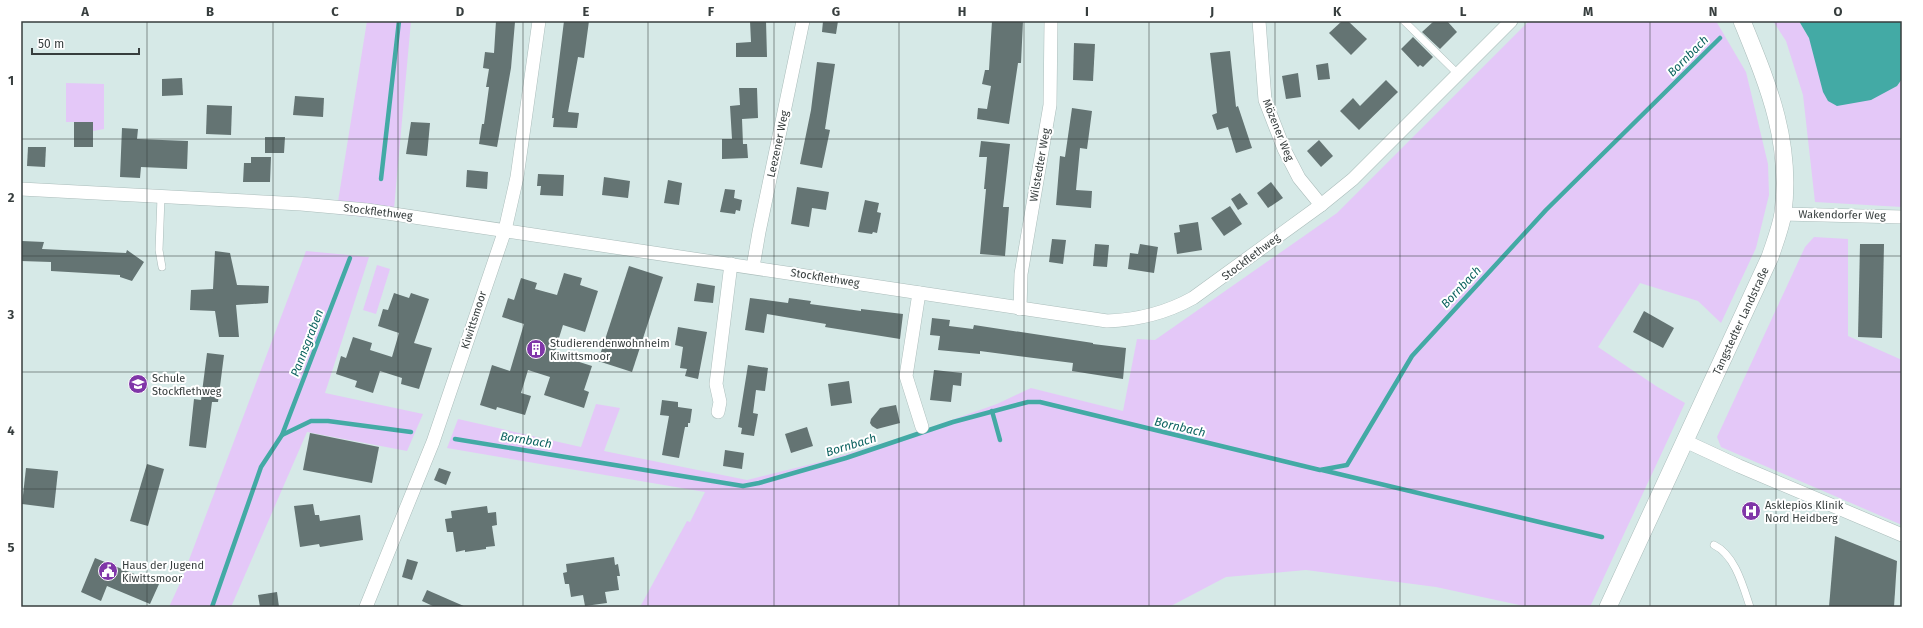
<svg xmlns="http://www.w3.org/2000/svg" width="1923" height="628" viewBox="0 0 1923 628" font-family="'Fira Sans',sans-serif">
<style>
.green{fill:#e4c8f8}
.water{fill:#43aaa5}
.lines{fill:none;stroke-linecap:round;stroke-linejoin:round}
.stream{stroke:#43aaa5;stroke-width:4.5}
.building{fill:#647473}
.service-casing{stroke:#abbdbb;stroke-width:8}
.minor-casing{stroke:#abbdbb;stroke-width:14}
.tertiary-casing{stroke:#abbdbb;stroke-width:18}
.service{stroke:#fff;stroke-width:7}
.minor{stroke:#fff;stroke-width:13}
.tertiary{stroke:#fff;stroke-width:17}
.grid{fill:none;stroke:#373e3e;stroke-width:1;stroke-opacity:0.55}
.labels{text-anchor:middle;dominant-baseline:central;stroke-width:4;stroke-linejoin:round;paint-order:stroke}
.street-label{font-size:11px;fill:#373e3e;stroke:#fff}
.poi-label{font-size:11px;fill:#373e3e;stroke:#fff;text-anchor:start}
.water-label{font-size:12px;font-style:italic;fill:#0d6360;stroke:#fff}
.neatline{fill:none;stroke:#373e3e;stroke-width:1.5}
.grid-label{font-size:13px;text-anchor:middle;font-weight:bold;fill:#373e3e}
</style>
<rect width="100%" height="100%" fill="#d6e9e7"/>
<g class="green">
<polygon points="367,21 411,21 393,220 336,214"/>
<polygon points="1529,21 1716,21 1746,72 1768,164 1769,195 1756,248 1721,323 1698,301 1640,283 1598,347 1656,386 1685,403 1590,607 1528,607 1436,587 1306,570 1226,577 1169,607 640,607 687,521 690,522 705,492 447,448 458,419 581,447 596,404 620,408 604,451 747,480 824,461 900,438 997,404 1031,388 1123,411 1137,339 1155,340 1337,213"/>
<polygon points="1773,21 1799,21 1809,38 1897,86 1902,79 1902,207 1815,202 1803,95 1786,41"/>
<polygon points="66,83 104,84 104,129 93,131 93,122 66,122"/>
<polygon points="1814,237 1848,239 1848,336 1902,360 1902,525 1721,447 1717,437 1805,247"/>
<polygon points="306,251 369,257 325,393 423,414 407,451 307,432 231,607 169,607 181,581"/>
<polygon points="377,265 390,269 376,314 363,310"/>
</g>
<polygon class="water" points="1799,21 1902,21 1902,79 1897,86 1871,100 1837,106 1828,101 1823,92 1809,38"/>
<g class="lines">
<g class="stream">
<polyline points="381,179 399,21"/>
<polyline points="992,411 1000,440"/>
<polyline points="282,435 350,258"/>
<polyline points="455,439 743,486 759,483 846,458 953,422 1028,402 1040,402 1320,470 1347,465 1412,356 1546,210 1720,38"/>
<polyline points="1322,470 1602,537"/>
<polyline points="212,607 261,467 282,435 311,421 328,421 411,432"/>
</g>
</g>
<g class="building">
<polygon points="496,21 515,22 511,68 497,147 479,144 482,124 484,124 489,87 486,87 489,69 483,68 485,52 494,53"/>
<polygon points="564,21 589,21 584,58 578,57 568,112 579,113 577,128 553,127 554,118 552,118"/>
<polygon points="750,21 766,21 767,57 736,57 736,43 751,42"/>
<polygon points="823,21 838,21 836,34 822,32"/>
<polygon points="992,21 1023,21 1021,63 1018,63 1009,124 977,119 978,108 987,109 991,86 982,84 985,70 989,70"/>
<polygon points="1342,21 1348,21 1367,39 1351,55 1329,33"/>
<polygon points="1434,21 1447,21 1457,32 1440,49 1422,32"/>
<polygon points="1413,37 1433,57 1423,67 1420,65 1418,67 1401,49"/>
<polygon points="1074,43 1095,44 1093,81 1073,80"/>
<polygon points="1230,51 1236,107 1238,106 1252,148 1236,153 1228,127 1217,130 1212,115 1217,113 1210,53"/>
<polygon points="817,62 835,64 825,129 830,130 822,168 800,164 811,110"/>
<polygon points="1328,63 1330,79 1318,80 1316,65"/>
<polygon points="1298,73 1301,97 1286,99 1282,76"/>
<polygon points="182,78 183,95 162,96 162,79"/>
<polygon points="1386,80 1398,92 1359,130 1340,111 1353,98 1360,106"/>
<polygon points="739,88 757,88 758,118 742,119 743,144 747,144 748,158 722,159 722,139 732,139 730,106 740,105"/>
<polygon points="295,96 324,98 323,117 293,115"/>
<polygon points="207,105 232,106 231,135 206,134"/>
<polygon points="1072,108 1092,111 1087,149 1080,148 1076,190 1092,191 1091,208 1056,205 1060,156 1065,157"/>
<rect x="74" y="122" width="19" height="25"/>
<polygon points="411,122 430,123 427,156 406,154"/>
<polygon points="122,128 138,129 137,139 188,141 187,169 141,167 140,178 120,177"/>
<polygon points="265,137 285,137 284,153 265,153"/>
<polygon points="1319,140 1333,156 1321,167 1307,151"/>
<polygon points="981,141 1010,144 1003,207 1009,207 1005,256 980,254 986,189 984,189 987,157 979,157"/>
<polygon points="28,147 46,147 45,167 27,166"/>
<polygon points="251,157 271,157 270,182 243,182 244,163 251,163"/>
<polygon points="467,170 488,172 487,189 466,187"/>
<polygon points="538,174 564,175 563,196 540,195 541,186 537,186"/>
<polygon points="604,177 630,181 628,198 602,195"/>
<polygon points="668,180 682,183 679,205 664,203"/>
<polygon points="1271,182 1283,198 1268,208 1257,193"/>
<polygon points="797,187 829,192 826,210 812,208 809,227 791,224"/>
<polygon points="725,189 735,190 734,198 742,200 740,211 736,210 735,214 720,212"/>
<polygon points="1240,193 1248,204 1238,210 1231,199"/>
<polygon points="865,200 879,203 877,212 881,213 877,233 873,232 872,234 858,232"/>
<polygon points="1230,206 1242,224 1224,236 1211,218"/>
<polygon points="1198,222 1202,250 1177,254 1174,233 1180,232 1179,225"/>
<polygon points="1052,239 1066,240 1063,264 1049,262"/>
<polygon points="22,241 44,242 42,249 126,253 127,250 144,262 132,281 120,277 120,275 51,271 51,262 21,261"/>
<polygon points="1095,244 1109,245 1107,267 1093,266"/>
<polygon points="1140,244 1158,247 1154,273 1128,269 1130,253 1138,254"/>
<polygon points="1860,244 1884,244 1882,338 1858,337"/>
<polygon points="215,251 230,253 237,285 269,286 268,303 236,305 239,337 219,337 215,311 190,310 191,290 213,289"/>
<polygon points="629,266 663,277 632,372 598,361"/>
<polygon points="564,273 582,278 580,285 598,291 585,332 563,325 554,354 592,366 584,390 589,392 584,408 544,395 550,377 528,370 521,393 531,396 525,415 497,407 496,410 480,405 492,365 510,371 524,324 502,317 508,298 514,300 521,278 537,283 535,289 557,295"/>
<polygon points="697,283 715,286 713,303 694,301"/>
<polygon points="394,293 409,298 411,293 429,299 414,343 432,348 419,389 401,384 402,378 380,371 373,393 355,387 357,381 336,374 341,356 346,358 353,337 372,343 370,350 392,357 399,333 378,326 383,309 388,310"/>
<polygon points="750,298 788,303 789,298 811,301 810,304 861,311 861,309 903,314 900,339 825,327 826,324 767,314 764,333 745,330"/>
<polygon points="1644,311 1674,328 1663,348 1633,332"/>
<polygon points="932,318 950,320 949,326 973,329 974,325 1093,343 1093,344 1126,348 1123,379 1072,371 1073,363 980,351 980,354 938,350 940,336 930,335"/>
<polygon points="678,327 707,332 698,379 685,376 687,369 680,368 683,347 675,345"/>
<polygon points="207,353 224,355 218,402 212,402 206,448 189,446 194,399 201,400"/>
<polygon points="748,365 768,368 765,391 756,390 753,413 758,414 754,436 741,434 742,428 738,427"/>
<polygon points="934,370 962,373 961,386 953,385 951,402 930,400"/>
<polygon points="849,381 852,403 831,406 828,384"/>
<polygon points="662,400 678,402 678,407 692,409 690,423 688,423 688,427 685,427 679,458 662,455 669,416 660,415"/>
<polygon points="896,405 900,423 877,429 872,426 870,423 871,419 880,408"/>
<polygon points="807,427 813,446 791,453 785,434"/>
<polygon points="310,433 379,447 372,483 303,470"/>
<polygon points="725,450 744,453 742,469 723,466"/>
<polygon points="147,464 164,469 148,526 130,521"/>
<polygon points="26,468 58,471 54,508 22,504"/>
<polygon points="439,468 451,472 446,485 434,480"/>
<polygon points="313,504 315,515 319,515 320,521 360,515 363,540 320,547 319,544 300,547 294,506"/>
<polygon points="487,506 488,513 496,512 497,525 492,526 495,546 486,547 486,549 465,552 465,550 456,552 453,532 447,532 445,519 452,518 451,511"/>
<polygon points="1835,536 1897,561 1894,607 1829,607"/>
<polygon points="614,557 615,565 618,564 620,576 617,576 619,590 605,592 607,603 585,606 583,595 571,597 569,584 565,584 563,573 567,572 566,564"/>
<polygon points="95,558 159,584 150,604 107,586 101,601 81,592"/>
<polygon points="407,559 418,562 412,580 402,577"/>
<polygon points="427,590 466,607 435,607 422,601"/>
<polygon points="277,592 279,607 260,607 258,595"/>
</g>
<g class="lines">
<g class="service-casing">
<g id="service">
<polyline points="1404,21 1458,74"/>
<polyline points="161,197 159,250 162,267"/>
<path d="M1714 545C1735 555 1743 586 1750 607"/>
</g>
</g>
<g class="minor-casing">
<g id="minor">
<polyline points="1259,21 1265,100 1284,149 1299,178 1321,205"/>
<path d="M21 189 301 204 367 210 1107 321C1138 320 1166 313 1193 298L1321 205 1353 179 1511 21"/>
<polyline points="1783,214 1902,217"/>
<polyline points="753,267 759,232 803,21"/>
<polyline points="919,293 906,376 922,427"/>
<polyline points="1020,309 1021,274 1050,105 1051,21"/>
<polyline points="718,412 720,402 716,384 731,264"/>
<polyline points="1685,441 1739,466 1902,535"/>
<polyline points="366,607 433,442 505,230 517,177 539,21"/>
</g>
</g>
<g class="tertiary-casing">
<path id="tertiary" d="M1608 607 1770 257C1775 242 1781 227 1783 213 1792 141 1768 85 1742 21"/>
</g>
<use href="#service" class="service"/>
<use href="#minor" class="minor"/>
<use href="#tertiary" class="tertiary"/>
</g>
<path class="grid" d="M147 21V607M273 21V607M398 21V607M523 21V607M648 21V607M774 21V607M899 21V607M1024 21V607M1149 21V607M1275 21V607M1400 21V607M1525 21V607M1650 21V607M1776 21V607M21 139H1902M21 256H1902M21 372H1902M21 489H1902"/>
<defs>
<g id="building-disc" transform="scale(1)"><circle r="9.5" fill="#8036a8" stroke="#fff"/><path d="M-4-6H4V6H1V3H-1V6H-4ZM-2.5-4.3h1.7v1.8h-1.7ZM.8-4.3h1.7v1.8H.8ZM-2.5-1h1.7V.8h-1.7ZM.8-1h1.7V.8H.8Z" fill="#fff"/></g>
<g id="school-disc" transform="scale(1)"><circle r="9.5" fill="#8036a8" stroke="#fff"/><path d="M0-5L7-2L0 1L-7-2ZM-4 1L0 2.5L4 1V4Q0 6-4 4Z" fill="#fff"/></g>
<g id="hospital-disc" transform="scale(1)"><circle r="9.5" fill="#8036a8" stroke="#fff"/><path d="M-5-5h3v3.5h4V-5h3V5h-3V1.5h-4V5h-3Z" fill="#fff"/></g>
<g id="civic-disc" transform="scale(1)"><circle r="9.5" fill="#8036a8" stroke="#fff"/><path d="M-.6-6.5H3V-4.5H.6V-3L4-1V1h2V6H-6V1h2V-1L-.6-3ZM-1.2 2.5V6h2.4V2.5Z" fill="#fff"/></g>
</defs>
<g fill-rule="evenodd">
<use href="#building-disc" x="536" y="349"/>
<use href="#school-disc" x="138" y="384"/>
<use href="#hospital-disc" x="1751" y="511"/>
<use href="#civic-disc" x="108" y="571"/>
</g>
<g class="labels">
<g class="street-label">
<text transform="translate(1278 130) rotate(68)">Mözener Weg</text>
<text transform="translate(778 144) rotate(-78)">Leezener Weg</text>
<text transform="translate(1040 165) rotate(-80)">Wilstedter Weg</text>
<text transform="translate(378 212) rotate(7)">Stockflethweg</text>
<text transform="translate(1842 215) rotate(1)">Wakendorfer Weg</text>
<text transform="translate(1251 257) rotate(-37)">Stockflethweg</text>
<text transform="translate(825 278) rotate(9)">Stockflethweg</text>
<text transform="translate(474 320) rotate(-72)">Kiwittsmoor</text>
<text transform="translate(1741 321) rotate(-65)">Tangstedter Landstraße</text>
</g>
<g class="poi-label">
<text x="550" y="343">Studierendenwohnheim<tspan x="550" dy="13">Kiwittsmoor</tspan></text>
<text x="152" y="378">Schule<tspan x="152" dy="13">Stockflethweg</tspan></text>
<text x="1765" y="505">Asklepios Klinik<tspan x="1765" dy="13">Nord Heidberg</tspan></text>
<text x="122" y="565">Haus der Jugend<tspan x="122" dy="13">Kiwittsmoor</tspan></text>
</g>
<g class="water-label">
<text transform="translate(1688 56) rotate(-45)">Bornbach</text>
<text transform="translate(1461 287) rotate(-47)">Bornbach</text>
<text transform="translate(307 343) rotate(-69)">Pannsgraben</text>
<text transform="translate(1180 427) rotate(13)">Bornbach</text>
<text transform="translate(526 440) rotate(9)">Bornbach</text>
<text transform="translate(851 445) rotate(-17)">Bornbach</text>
</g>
</g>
<rect width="1923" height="628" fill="none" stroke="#ffffff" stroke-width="44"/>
<path d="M32 48v6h107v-6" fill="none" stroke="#373e3e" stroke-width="2"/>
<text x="38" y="48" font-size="12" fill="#373e3e" stroke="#ffffff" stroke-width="3" paint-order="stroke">50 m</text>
<rect x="22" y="22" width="1879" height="584" class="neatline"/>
<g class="grid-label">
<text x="85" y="16">A</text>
<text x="210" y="16">B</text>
<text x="335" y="16">C</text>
<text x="460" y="16">D</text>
<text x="586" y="16">E</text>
<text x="711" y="16">F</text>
<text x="836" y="16">G</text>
<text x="962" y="16">H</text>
<text x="1087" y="16">I</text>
<text x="1212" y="16">J</text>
<text x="1337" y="16">K</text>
<text x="1463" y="16">L</text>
<text x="1588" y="16">M</text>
<text x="1713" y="16">N</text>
<text x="1838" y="16">O</text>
<text x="11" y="85">1</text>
<text x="11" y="202">2</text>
<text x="11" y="319">3</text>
<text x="11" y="435">4</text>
<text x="11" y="552">5</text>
</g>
</svg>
